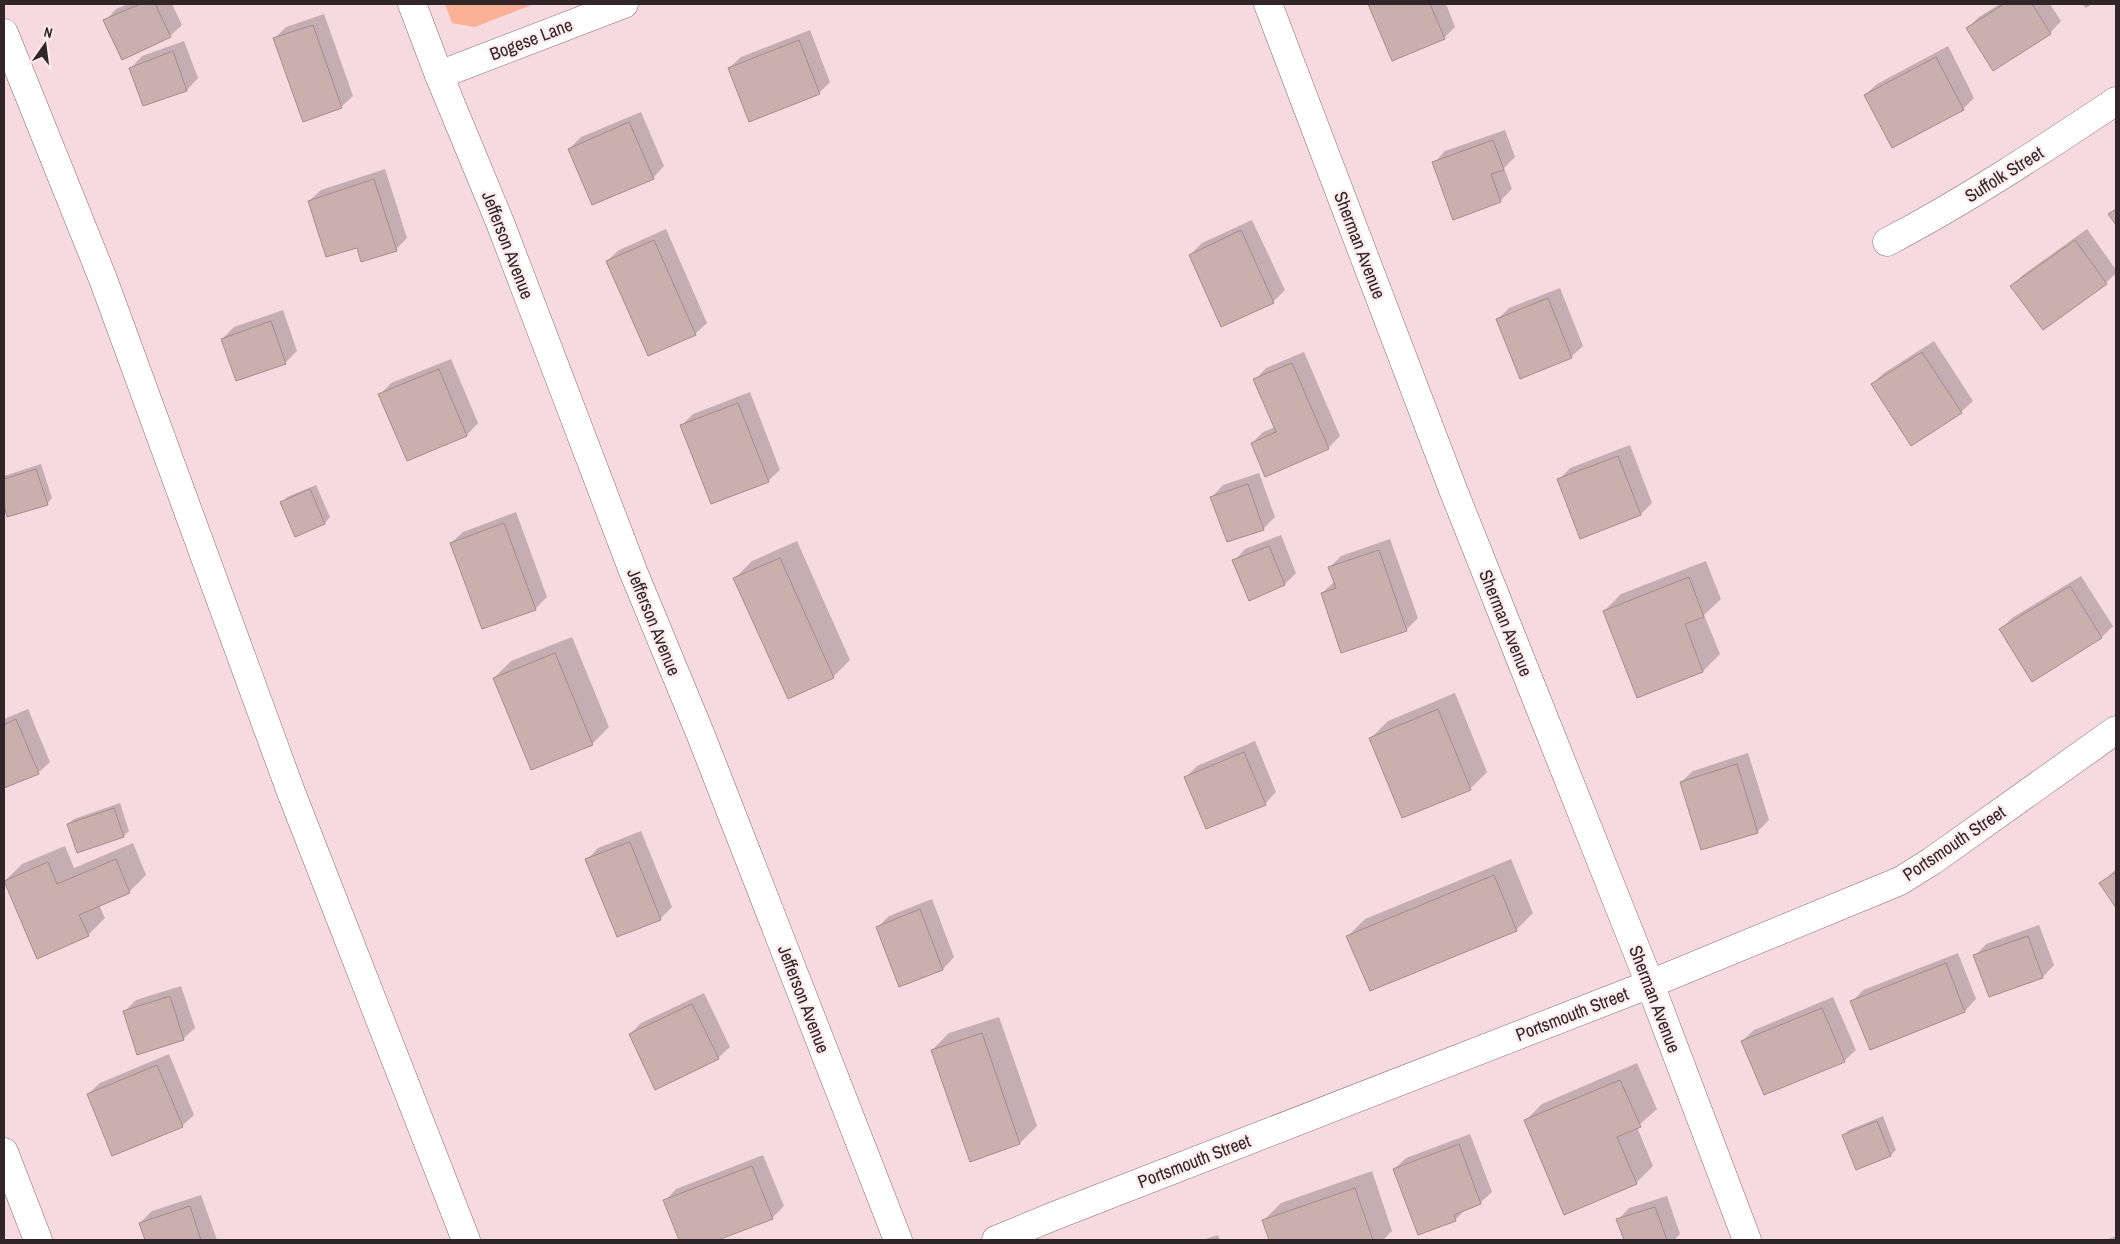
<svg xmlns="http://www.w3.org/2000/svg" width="2120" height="1244" viewBox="0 0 2120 1244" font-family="'Archivo Narrow',sans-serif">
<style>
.green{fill:#fab196}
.shadow{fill:#0003}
.building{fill:#cbafad;stroke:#a68b8a}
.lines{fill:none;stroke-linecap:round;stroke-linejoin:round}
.minor-casing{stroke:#846b70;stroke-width:29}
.minor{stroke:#fff;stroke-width:28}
.labels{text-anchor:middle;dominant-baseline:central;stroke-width:4.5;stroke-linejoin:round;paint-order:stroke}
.street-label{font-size:18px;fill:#302528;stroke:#fceaee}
</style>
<rect width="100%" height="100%" fill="#f7dae0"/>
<polygon class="green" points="445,4 534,4 475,27 452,23"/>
<g class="shadow">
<polygon points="128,4 172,4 182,25 170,36 105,21 116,9"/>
<polygon points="1369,4 1446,4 1455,27 1444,38 1392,59"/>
<polygon points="2000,4 2050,4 2061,21 2050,33 1967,29 1979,17"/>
<polygon points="2082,4 2092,4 2086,8"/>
<polygon points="324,14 353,96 341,107 275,38 286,27"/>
<polygon points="810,30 830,82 819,93 729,68 741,57"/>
<polygon points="184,41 198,78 187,90 131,68 142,56"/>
<polygon points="1948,46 1974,98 1963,109 1865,95 1877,84"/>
<polygon points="641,112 664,166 653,178 569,149 581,137"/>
<polygon points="1505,130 1515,157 1504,168 1512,189 1500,201 1434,163 1445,151"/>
<polygon points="385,169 407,238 396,249 357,247 309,201 321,190"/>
<polygon points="1252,220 1285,290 1273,302 1190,255 1202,243"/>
<polygon points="666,229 707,323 695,334 607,261 619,250"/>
<polygon points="2087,229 2116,270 2116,273 2106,283 2012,286 2023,275"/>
<polygon points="1560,288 1583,346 1571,357 1498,319 1509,308"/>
<polygon points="283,310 297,351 285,363 222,339 234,327"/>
<polygon points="1934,341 1973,401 1961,412 1872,384 1884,373"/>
<polygon points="1304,352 1340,436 1328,448 1252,443 1263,432 1275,427 1255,380 1266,368"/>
<polygon points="451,359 478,423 467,435 407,460 380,395 391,383"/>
<polygon points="750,392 780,470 768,481 682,425 693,414"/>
<polygon points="1630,445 1652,503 1641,514 1581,537 1559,480 1570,468"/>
<polygon points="41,464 52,498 47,504 8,516 4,502 4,476"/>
<polygon points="1259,473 1275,517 1263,529 1212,497 1223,485"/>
<polygon points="316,485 330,517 325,523 296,535 282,503 287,497"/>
<polygon points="516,512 547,597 535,609 451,543 463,532"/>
<polygon points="1281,535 1296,573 1285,584 1249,599 1234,561 1245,549"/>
<polygon points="1390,539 1418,618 1406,630 1322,593 1334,582 1330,567 1341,556"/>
<polygon points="797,541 850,660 833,677 735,578 752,561"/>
<polygon points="1706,561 1721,599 1704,615 1720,654 1703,671 1638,696 1604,611 1621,594"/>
<polygon points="2081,576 2113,626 2101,638 2000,630 2012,618"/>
<polygon points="572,637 609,727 592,744 494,678 511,661"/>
<polygon points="1455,693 1487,772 1470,789 1371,738 1388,721"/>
<polygon points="28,709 50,762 38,773 4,787 4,719"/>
<polygon points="1255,741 1276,792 1265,804 1186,777 1197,766"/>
<polygon points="1748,753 1769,820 1757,832 1681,782 1693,771"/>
<polygon points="120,803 129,831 124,836 77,852 68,824 74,819"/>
<polygon points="641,831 672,907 661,918 617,936 587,860 598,848"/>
<polygon points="133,843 146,875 129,892 99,905 105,918 88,935 5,881 22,864 65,846 74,868"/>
<polygon points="1511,859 1533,913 1516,930 1348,936 1365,919"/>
<polygon points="2116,869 2116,906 2101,883"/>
<polygon points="932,899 954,957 943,969 900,985 878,927 889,916"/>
<polygon points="2039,925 2054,965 2043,977 1975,956 1986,944"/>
<polygon points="1958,953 1976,999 1965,1011 1871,1048 1852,1002 1863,990"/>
<polygon points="181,986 195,1028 183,1039 125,1011 136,1000"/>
<polygon points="704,993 730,1047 718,1058 630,1034 641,1023"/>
<polygon points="1833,997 1856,1050 1844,1061 1742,1041 1754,1030"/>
<polygon points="999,1017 1037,1126 1020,1143 932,1050 949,1033"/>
<polygon points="169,1054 194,1115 182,1126 88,1094 100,1083"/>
<polygon points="1637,1063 1657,1109 1637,1127 1653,1166 1636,1183 1525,1121 1542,1104"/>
<polygon points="1883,1116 1896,1150 1891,1155 1857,1169 1843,1136 1849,1130"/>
<polygon points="1470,1134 1492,1192 1480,1203 1467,1208 1455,1220 1394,1169 1406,1158"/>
<polygon points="763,1155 784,1206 772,1218 714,1240 680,1240 665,1201 676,1189"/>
<polygon points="1372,1171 1392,1231 1383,1240 1271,1240 1264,1220 1281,1203"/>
<polygon points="201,1195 217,1240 146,1240 140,1223 152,1211"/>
<polygon points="1667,1196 1680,1234 1674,1240 1625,1240 1618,1220 1629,1208"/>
<polygon points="1218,1235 1220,1240 1202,1240"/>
<polygon points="2116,1236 2116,1240 2106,1240"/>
</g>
<g class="building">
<polygon points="140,4 155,4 171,37 122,60 103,20"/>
<polygon points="1368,4 1430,4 1445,39 1392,61"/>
<polygon points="2004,4 2032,4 2051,34 1993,71 1966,28"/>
<polygon points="313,25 342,108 303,122 273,38"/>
<polygon points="799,40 820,94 749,122 728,68"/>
<polygon points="173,51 187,91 143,106 129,68"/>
<polygon points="1936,57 1964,110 1892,148 1864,95"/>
<polygon points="629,122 654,179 592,205 568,149"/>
<polygon points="1493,140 1504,170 1491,174 1501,202 1453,220 1432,162"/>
<polygon points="374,179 397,251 361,262 357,248 326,257 308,201"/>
<polygon points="2116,209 2116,225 2108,214"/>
<polygon points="1241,230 1274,303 1221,327 1189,255"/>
<polygon points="654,240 696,335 648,356 606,261"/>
<polygon points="2075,240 2107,284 2043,330 2010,286"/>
<polygon points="1548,298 1572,358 1520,379 1496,319"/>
<polygon points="271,321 286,364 236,381 221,339"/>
<polygon points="1922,352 1962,413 1911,446 1871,384"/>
<polygon points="1292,363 1329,449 1265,477 1251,443 1276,432 1253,379"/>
<polygon points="439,369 467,436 407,461 378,394"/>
<polygon points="738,403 769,482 711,504 680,425"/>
<polygon points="1618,456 1641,515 1580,539 1557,479"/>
<polygon points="36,469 48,505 7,517 4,506 4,479"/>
<polygon points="1248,484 1264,530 1227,542 1210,497"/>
<polygon points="310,489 325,524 295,537 280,502"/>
<polygon points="504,523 536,610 482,629 450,543"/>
<polygon points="1269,546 1285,585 1249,601 1232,560"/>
<polygon points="1379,550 1407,631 1341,653 1321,593 1336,588 1328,567"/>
<polygon points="780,558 834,678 788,699 733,578"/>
<polygon points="1689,577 1704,617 1685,624 1703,672 1637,698 1603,611"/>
<polygon points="2070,586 2102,638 2032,682 1999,629"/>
<polygon points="555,653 593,745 531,770 493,678"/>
<polygon points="1438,709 1471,790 1402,818 1369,738"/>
<polygon points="16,719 39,774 4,788 4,725"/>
<polygon points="1244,752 1266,805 1206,829 1184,777"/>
<polygon points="1737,764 1758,833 1701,850 1680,782"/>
<polygon points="114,808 124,837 77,853 67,824"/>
<polygon points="630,842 661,920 617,937 585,859"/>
<polygon points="116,859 130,893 79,915 89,936 37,959 4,881 48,862 57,884"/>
<polygon points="2116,872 2116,908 2099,883"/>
<polygon points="1494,875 1517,931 1370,991 1346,936"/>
<polygon points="920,909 943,970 899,987 876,927"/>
<polygon points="2028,936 2043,978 1989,997 1973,955"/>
<polygon points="1946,963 1965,1012 1870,1050 1850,1001"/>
<polygon points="170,996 184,1040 137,1055 123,1011"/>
<polygon points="692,1004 719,1059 655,1090 629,1034"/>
<polygon points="1822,1008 1845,1062 1764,1095 1741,1041"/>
<polygon points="982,1033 1020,1144 970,1162 931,1050"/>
<polygon points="157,1065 183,1127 112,1156 87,1094"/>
<polygon points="1620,1080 1641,1127 1617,1137 1637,1184 1564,1215 1524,1120"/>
<polygon points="1877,1121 1891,1156 1856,1170 1842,1135"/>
<polygon points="1459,1144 1481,1204 1454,1215 1456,1221 1418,1235 1393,1169"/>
<polygon points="752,1166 773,1219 718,1240 679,1240 663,1200"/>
<polygon points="1355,1188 1373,1240 1269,1240 1262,1220"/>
<polygon points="190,1206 201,1240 145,1240 139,1223"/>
<polygon points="1655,1207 1667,1240 1624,1240 1616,1219"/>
</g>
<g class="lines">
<g class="minor-casing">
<g id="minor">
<polyline points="412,4 439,75 501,225 633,571 700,733 898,1240"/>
<polyline points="1268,4 1452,487 1650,984 1747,1240"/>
<polyline points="4,33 103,279 291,792 466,1240"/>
<polyline points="439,75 624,4"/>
<path d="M1887 242C1967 200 2041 151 2116 101"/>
<polyline points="4,1152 38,1240"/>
<polyline points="996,1240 1054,1216 1650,984 1900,881 1932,861 2116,730"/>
</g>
</g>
<use href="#minor" class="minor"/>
</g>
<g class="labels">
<g class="street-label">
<text transform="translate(531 39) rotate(-21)">Bogese Lane</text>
<text transform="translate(2004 174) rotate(-32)">Suffolk Street</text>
<text transform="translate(508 245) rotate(69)">Jefferson Avenue</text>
<text transform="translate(1360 245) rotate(69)">Sherman Avenue</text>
<text transform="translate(654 622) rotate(68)">Jefferson Avenue</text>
<text transform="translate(1506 623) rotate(68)">Sherman Avenue</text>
<text transform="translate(1954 843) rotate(-34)">Portsmouth Street</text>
<text transform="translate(804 999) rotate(69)">Jefferson Avenue</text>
<text transform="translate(1655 999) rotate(69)">Sherman Avenue</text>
<text transform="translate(1572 1014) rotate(-21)">Portsmouth Street</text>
<text transform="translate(1194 1161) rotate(-21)">Portsmouth Street</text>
</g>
</g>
<rect width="2120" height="1244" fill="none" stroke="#302528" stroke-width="10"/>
<g transform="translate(45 45) rotate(14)" stroke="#fceaee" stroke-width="4" paint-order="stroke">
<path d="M0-4L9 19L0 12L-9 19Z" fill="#302528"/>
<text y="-8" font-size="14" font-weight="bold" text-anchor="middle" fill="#302528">N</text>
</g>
</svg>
